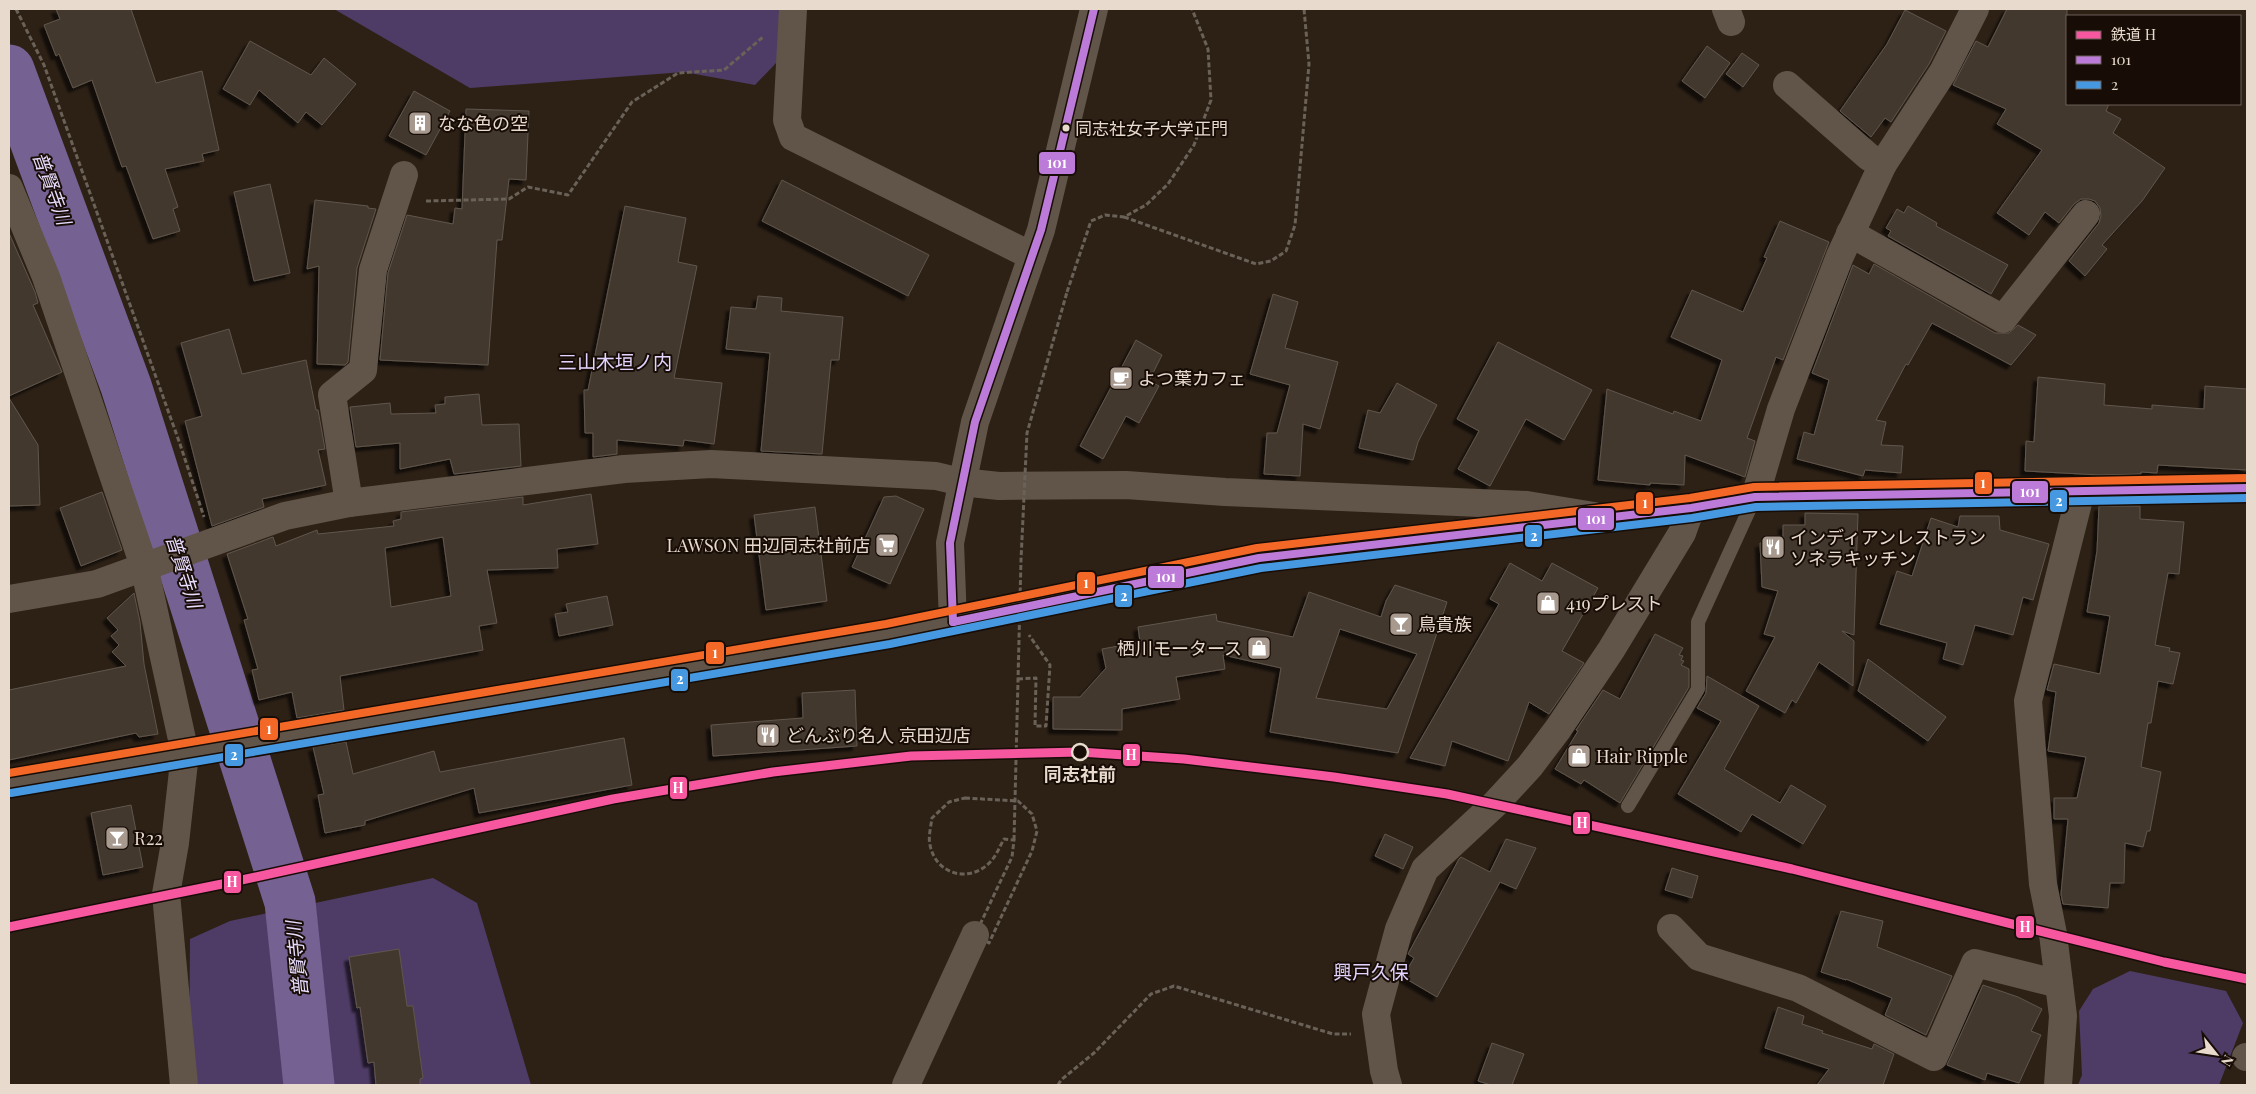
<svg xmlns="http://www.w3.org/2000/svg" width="2256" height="1094" viewBox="0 0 2256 1094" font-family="'Playfair Display','Noto Sans JP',serif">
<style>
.forest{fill:#4f3c66}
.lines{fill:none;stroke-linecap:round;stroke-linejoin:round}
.river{stroke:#756192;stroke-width:51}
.building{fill:#43382e;stroke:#60564c;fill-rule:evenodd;filter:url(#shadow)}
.path{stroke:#6a6157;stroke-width:3;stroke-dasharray:5 2.5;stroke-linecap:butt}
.service{stroke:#61554a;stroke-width:14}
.minor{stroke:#61554a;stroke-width:28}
.tertiary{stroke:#61554a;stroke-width:28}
.path-bridge{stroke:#6a6157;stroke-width:3;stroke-dasharray:5 2.5;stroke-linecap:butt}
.bus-1-casing{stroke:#170d06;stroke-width:11}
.bus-2-casing{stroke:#170d06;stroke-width:11}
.bus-3-casing{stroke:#170d06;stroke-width:11}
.bus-1{stroke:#bd7bd9;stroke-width:8}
.bus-2{stroke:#4699e1;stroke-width:8}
.bus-3{stroke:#f36827;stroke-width:8}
.rail-1-casing{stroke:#170d06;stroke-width:12}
.rail-1{stroke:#f6579f;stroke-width:9}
.bus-dot{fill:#e9dace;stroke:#170d06;stroke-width:2}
.stop-dot{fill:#170d06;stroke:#e9dace;stroke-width:2.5}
.labels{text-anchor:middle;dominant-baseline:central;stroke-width:4;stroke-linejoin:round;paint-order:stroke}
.bus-label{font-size:17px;fill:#e9dace;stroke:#170d06;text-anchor:start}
.poi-label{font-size:18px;fill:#e9dace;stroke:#170d06;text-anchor:start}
.stop-label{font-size:18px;font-weight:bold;fill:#e9dace;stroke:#170d06}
.water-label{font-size:19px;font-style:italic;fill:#e7dcfd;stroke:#170d06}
.neighbourhood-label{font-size:19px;fill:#e3d4ff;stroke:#170d06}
.line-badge{stroke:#170d06;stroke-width:2}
.badge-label{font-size:14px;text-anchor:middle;font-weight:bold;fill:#fff}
</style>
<defs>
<filter id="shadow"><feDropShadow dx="-4.5" dy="4.5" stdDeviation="1" flood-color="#0009"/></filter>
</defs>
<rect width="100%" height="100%" fill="#2d2116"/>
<g class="forest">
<polygon points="334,9 788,9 777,62 755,85 684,72 470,88"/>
<polygon points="433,878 477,903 531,1085 189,1085 190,939 230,921"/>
<polygon points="2130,971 2226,991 2243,1023 2219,1085 2078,1085 2082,1075 2079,1011 2093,989"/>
</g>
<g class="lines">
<polyline class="river" points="9,70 126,386 290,902 309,1085"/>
</g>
<g class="building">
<polygon points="56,9 131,9 156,83 202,71 219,150 202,154 204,161 165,169 178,207 173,209 180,231 153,239 126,166 122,167 92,80 73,88 59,54 56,56 44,25 60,19"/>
<polygon points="2007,9 2067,9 2067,104 2109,104 2106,111 2121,119 2113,133 2165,168 2142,201 2102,245 2107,249 2085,276 2069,261 2099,223 2101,216 2100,208 2095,201 2089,199 2081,199 2074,204 2059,223 2045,212 2029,235 1997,213 2042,150 1997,124 2006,109 1953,85 1976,41 1988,47"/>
<polygon points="1905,10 1946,31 1929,64 1891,122 1885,118 1871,137 1840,111 1887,44"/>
<polygon points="250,41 311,75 324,58 356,84 322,125 306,112 298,123 259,90 250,105 223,89"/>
<polygon points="1707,46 1730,63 1705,98 1682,81"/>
<polygon points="1742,53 1759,65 1743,87 1726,74"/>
<polygon points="414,91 450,111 426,155 389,136"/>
<polygon points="466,109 529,111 526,180 509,179 502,240 497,240 488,365 380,360 388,273 407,215 453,224 455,208 462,209"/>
<polygon points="782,180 929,255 908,296 762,221"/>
<polygon points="270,184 290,273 254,281 234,192"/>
<polygon points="315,200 368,206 368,208 376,209 357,268 348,362 345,365 317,364 319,266 307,269"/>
<polygon points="625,206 686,218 678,262 697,266 674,378 722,383 714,444 684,440 683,446 617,440 617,454 593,457 593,433 585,433 584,390 588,390"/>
<polygon points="1908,206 1937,223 1936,226 2008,265 1991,294 1888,236 1891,231 1886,228 1897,209 1904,213"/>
<polygon points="1780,221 1829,242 1783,360 1776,357 1747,438 1755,441 1745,477 1685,455 1684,485 1650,483 1650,485 1598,480 1607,389 1673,414 1674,411 1701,421 1722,360 1671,337 1692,290 1743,312 1767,258 1764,257"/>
<polygon points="9,233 35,292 38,303 33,305 62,372 9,396"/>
<polygon points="1874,264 1995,333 2009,333 2018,325 2036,335 2011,365 1932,323 1908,365 1906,364 1876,420 1886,422 1881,445 1903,446 1901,473 1865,470 1863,476 1797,459 1804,432 1814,435 1829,380 1812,373 1853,265 1869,274"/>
<polygon points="1273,294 1298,302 1285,348 1338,362 1320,429 1303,424 1300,476 1264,474 1267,433 1277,433 1290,385 1250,374"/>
<polygon points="758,296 782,298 781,311 843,317 839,360 831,360 822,454 761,451 770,353 726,349 731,307 756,309"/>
<polygon points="229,329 242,374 306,360 316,410 318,410 325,449 318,450 326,485 262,499 264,507 212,526 185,421 202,416 181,343"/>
<polygon points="1136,340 1162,355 1149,381 1159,386 1139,423 1126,416 1103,459 1080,446"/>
<polygon points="1498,342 1592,390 1564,440 1526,419 1490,486 1458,469 1479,431 1457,419"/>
<polygon points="2038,377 2105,384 2104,405 2152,409 2152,405 2204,409 2205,386 2247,389 2247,470 2158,465 2157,473 2141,472 2141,474 2100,475 2025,471 2026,441 2034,442"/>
<polygon points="1397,383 1437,405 1418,442 1413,460 1359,448 1368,410 1380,413"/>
<polygon points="479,394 482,425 519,424 521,466 454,474 450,459 400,469 400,443 356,447 350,407 390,403 391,414 436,413 435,405 445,404 445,397"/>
<polygon points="9,398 38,445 40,505 9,506"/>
<polygon points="102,492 122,550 81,566 60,508"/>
<path d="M591 494 598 544 557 549 558 568 487 570 497 623 479 626 483 650 340 676 344 710 297 718 292 692 259 700 252 670 258 669 244 620 248 619 227 554 273 537 276 546 317 530 318 534 394 526 393 521 401 519V512L523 497V505ZM443 537 451 596 391 607 385 548Z"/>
<polygon points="896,496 924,509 890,584 852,567 884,497"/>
<polygon points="2099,506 2140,506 2140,519 2184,522 2179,574 2168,573 2155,645 2170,648 2169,651 2180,653 2173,684 2158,681 2151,723 2148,723 2141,767 2161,772 2156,799 2150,831 2147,831 2143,847 2125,843 2124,883 2110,883 2108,908 2063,904 2061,894 2068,819 2054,819 2054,798 2077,798 2086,757 2048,751 2056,692 2047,690 2054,664 2100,674 2110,616 2087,612 2097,551"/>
<polygon points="815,507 827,601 766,610 754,515"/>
<polygon points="1805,513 1858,514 1854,635 1842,631 1854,641 1853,686 1819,662 1796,703 1792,700 1785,713 1746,691 1775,637 1764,634 1778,591 1762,587 1760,543 1783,542 1783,525 1805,525"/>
<polygon points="1960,516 1999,516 2000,530 2049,544 2033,600 2023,597 2013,635 1975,625 1963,665 1943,659 1947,643 1880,624 1897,571 1912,576 1931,518 1958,527"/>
<polygon points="1510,563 1542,581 1552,563 1598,588 1562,651 1584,663 1549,714 1529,702 1508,761 1452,741 1445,766 1410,758 1499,604 1490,599"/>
<path d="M1395 585 1447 602 1398 753 1270 732 1281 668 1223 655 1225 669 1176 677 1180 699 1122 709V730L1053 729V697H1080L1106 668 1102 649 1140 642 1138 627 1216 614 1217 621 1293 637 1309 592 1381 617 1386 601ZM1340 629 1417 654 1387 709 1316 698Z"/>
<polygon points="134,593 140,622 144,664 158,734 139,737 136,733 9,760 9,690 126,666 112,652 119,645 111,636 118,630 107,618"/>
<polygon points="607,596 613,625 559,636 555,614 568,612 566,604"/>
<polygon points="1655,634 1683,648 1679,655 1683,656 1681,660 1684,661 1681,665 1689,669 1689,687 1620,803 1584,780 1581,784 1555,769 1578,731 1576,730 1603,690 1620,699"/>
<polygon points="1868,659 1946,717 1928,741 1858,691"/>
<polygon points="1707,676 1759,706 1724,769 1780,803 1791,785 1826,806 1803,844 1752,814 1741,832 1678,794 1721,721 1697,708 1706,693"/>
<polygon points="855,690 857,746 713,756 711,725 803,718 802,693"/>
<polygon points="624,738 632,785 479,813 474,788 365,821 365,825 325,833 318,795 324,794 313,747 346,742 353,774 434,751 440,772"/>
<polygon points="131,805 143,867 103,875 91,813"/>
<polygon points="1385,834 1413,847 1403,869 1375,856"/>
<polygon points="1506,839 1536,848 1516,889 1500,882 1437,997 1403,977 1414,958 1408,954 1459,859 1461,857 1490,872"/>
<polygon points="1672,868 1698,876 1692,898 1665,890"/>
<polygon points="1841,911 1883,921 1877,947 1952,976 1926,1035 1885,1015 1892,998 1846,979 1846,980 1821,972"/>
<polygon points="399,949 407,1006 413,1006 423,1078 420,1079 420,1085 376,1085 374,1062 368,1063 360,1007 357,1008 349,957"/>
<polygon points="1983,985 2018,997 2042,1009 2031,1031 2041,1035 2019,1083 1987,1073 1985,1080 1947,1065"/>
<polygon points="1778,1007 1804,1016 1802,1024 1823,1031 1822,1033 1872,1049 1874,1044 1894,1054 1883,1085 1817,1085 1829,1069 1765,1048"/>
<polygon points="1492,1043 1524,1054 1512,1085 1491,1085 1478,1081"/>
</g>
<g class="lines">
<g class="path">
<polyline points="16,9 44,65 180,444 204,517"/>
<polyline points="426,201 509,199 528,187 568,195 632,102 678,73 724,70 763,37"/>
<polyline points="1124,217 1256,264 1271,261 1286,251 1295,225 1309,64 1304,9"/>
<polyline points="1067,292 1091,221 1105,215 1124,217 1146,205 1168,184 1194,145 1211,100 1208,49 1192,9"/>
<polyline points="1018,679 1036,678 1035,726 1046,726 1050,665 1029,635"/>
<path d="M965 798 1018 801 1032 814 1037 831 1032 851 989 943 975 935 1012 857 1014 840 1004 839C1000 846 997 854 992 860 972 884 936 876 930 845 928 837 931 826 932 818L949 802Z"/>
<polyline points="1058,1085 1061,1080 1094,1053 1151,994 1174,986 1333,1034 1351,1034"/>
</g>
<polyline class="service" points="1628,806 1698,689 1698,622 1755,497"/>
<g class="minor">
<polyline points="793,9 787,120 793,137 1032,256"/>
<polyline points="1726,9 1731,22"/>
<polyline points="1787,85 1869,157 1883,164"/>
<polyline points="9,188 46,277 144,566 185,753 175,843 166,894 184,1085"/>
<polyline points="1850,233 2003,319 2086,214"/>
<polyline points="1755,497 1781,409 1840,256 1883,164 1943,72 1975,9"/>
<polyline points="349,503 332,395 363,370 373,270 404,175"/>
<polyline points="9,599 97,584 285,516 349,503 624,469 711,464 936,476 961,482 999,486 1126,485 1225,492 1527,505 1594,516"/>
<polyline points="1671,928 1699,957 1798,988 1934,1057 1975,963 2059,984"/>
<polyline points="2246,1057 2247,1057"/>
<polyline points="906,1085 975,935"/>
<polyline points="1388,1085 1384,1071 1376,1014 1399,929 1425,869 1495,804 1530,766 1558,729 1611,650 1682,533 1691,508"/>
<polyline points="2058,1085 2063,1016 2053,934 2043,884 2028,701 2081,491"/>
</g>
<g class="tertiary">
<polyline points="953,622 950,543 975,422 1041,230 1094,9"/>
<polyline points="9,783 888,634 1259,558 1691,508 1755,497 2247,488"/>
</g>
<polyline class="path-bridge" points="1014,840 1021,560 1027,433 1067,292"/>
<g class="bus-1-casing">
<g id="bus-1">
<polyline points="953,622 1259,558 1691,508 1755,497 2247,488"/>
<polyline points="953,622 950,543 975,422 1041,230 1094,9"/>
</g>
</g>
<g class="bus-2-casing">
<polyline id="bus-2" points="11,793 890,644 1261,568 1692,518 1756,507 2247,498"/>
</g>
<g class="bus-3-casing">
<polyline id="bus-3" points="9,773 886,624 1257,548 1690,498 1754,487 2247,478"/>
</g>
<use href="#bus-1" class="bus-1"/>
<use href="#bus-2" class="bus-2"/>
<use href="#bus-3" class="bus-3"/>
<g class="rail-1-casing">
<polyline id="rail-1" points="9,927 237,881 613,799 773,772 911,756 1080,752 1184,759 1334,777 1447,794 1792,869 2164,962 2247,979"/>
</g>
<use href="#rail-1" class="rail-1"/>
</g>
<defs>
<g id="building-square" transform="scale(1.25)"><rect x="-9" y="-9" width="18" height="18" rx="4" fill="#a7998e" stroke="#170d06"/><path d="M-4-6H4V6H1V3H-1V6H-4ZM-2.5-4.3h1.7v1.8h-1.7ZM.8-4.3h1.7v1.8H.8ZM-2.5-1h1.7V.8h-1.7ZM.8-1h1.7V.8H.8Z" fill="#fff"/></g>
<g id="cafe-square" transform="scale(1.25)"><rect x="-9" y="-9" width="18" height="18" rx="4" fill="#a7998e" stroke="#170d06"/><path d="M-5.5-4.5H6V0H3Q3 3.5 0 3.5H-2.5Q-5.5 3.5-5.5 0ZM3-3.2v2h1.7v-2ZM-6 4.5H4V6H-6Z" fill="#fff"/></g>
<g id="supermarket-square" transform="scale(1.25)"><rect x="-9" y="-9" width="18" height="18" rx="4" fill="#a7998e" stroke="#170d06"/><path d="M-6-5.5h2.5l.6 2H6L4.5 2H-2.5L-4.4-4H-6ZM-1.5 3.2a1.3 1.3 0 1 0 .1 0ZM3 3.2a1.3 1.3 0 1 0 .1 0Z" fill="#fff"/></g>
<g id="restaurant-square" transform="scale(1.25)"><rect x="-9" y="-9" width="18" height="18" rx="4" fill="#a7998e" stroke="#170d06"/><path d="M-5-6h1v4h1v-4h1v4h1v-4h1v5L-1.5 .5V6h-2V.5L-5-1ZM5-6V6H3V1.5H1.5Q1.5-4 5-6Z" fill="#fff"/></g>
<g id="shop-square" transform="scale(1.25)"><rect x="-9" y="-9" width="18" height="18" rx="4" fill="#a7998e" stroke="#170d06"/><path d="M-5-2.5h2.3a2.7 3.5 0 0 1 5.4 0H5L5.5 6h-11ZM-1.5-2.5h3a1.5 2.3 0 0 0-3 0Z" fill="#fff"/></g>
<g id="bar-square" transform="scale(1.25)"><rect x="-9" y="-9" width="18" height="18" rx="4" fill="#a7998e" stroke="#170d06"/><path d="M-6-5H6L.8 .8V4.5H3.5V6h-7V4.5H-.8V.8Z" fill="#fff"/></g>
</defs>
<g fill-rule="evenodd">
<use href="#building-square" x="420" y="123"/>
<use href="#cafe-square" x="1121" y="378"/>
<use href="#supermarket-square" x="887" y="545"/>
<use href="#restaurant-square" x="1773" y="547"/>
<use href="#shop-square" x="1548" y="603"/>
<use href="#bar-square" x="1401" y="624"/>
<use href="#shop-square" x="1259" y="648"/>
<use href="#restaurant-square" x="768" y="735"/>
<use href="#shop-square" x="1579" y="756"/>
<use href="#bar-square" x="117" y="838"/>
</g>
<circle class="bus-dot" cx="1066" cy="128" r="4.5"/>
<circle class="stop-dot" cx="1080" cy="752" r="8"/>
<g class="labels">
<g class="bus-label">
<text x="1075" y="128">同志社女子大学正門</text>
</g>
<g class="poi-label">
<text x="438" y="123">なな色の空</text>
<text x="1138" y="378">よつ葉カフェ</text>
<text x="1790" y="537">インディアンレストラン<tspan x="1790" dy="21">ソネラキッチン</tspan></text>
<text x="870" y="545" text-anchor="end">LAWSON 田辺同志社前店</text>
<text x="1566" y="603">419プレスト</text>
<text x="1418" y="624">鳥貴族</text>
<text x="1242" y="648" text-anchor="end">栖川モータース</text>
<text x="786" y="735">どんぶり名人 京田辺店</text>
<text x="1596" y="756">Hair Ripple</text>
<text x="134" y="838">R22</text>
</g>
<g class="stop-label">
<text x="1080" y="774">同志社前</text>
</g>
<g class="water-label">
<text transform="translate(53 188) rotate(70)">普賢寺川</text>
<text transform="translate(185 571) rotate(72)">普賢寺川</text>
<text transform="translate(296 959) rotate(-96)">普賢寺川</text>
</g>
<g class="neighbourhood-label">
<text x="615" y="361">三山木垣ノ内</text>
<text x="1371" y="971">興戸久保</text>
</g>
</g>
<g class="line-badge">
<rect x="1038" y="151" width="38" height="24" rx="5" fill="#bd7bd9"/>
<rect x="1974" y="471" width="19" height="24" rx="5" fill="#f36827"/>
<rect x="2011" y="480" width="38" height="24" rx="5" fill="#bd7bd9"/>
<rect x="2049" y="489" width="19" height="24" rx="5" fill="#4699e1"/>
<rect x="1635" y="491" width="19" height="24" rx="5" fill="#f36827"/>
<rect x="1577" y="507" width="38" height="24" rx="5" fill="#bd7bd9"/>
<rect x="1524" y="524" width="19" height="24" rx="5" fill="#4699e1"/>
<rect x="1147" y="565" width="38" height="24" rx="5" fill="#bd7bd9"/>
<rect x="1076" y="571" width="20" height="24" rx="5" fill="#f36827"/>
<rect x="1114" y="584" width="19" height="24" rx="5" fill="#4699e1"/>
<rect x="705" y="641" width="20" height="24" rx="5" fill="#f36827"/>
<rect x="670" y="668" width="19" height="24" rx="5" fill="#4699e1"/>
<rect x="259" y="717" width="20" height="24" rx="5" fill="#f36827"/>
<rect x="224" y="743" width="20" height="24" rx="5" fill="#4699e1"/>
<rect x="1122" y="743" width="19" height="24" rx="5" fill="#f6579f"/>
<rect x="669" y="776" width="19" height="24" rx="5" fill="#f6579f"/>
<rect x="1572" y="811" width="19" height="24" rx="5" fill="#f6579f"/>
<rect x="223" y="870" width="19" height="24" rx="5" fill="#f6579f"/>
<rect x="2015" y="915" width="20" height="24" rx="5" fill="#f6579f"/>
</g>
<g class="badge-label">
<text x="1057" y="168">101</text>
<text x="1983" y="488">1</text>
<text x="2030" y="497">101</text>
<text x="2059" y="506">2</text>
<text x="1645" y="508">1</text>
<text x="1596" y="524">101</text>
<text x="1534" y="541">2</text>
<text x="1166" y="582">101</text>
<text x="1086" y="588">1</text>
<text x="1124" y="601">2</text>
<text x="715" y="658">1</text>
<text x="680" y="684">2</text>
<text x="269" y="734">1</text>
<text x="234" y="760">2</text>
<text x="1131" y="760">H</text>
<text x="678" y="793">H</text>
<text x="1582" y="828">H</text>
<text x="232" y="887">H</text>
<text x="2025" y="932">H</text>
</g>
<rect width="2256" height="1094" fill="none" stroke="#e9dace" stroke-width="20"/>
<rect x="2066" y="15" width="175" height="90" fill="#170d06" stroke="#6b5f56"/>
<rect x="2076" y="31" width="25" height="8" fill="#f6579f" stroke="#6b5f56"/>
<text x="2111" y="40" font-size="15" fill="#e9dace">鉄道 H</text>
<rect x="2076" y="56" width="25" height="8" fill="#bd7bd9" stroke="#6b5f56"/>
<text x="2111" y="65" font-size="15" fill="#e9dace">101</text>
<rect x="2076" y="81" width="25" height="8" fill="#4699e1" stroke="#6b5f56"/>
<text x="2111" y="90" font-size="15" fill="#e9dace">2</text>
<g transform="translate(2216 1054) rotate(120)" stroke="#170d06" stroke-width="4" paint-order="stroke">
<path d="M0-4L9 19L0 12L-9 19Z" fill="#e9dace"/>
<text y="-8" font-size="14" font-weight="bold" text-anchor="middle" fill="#e9dace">N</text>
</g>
</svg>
